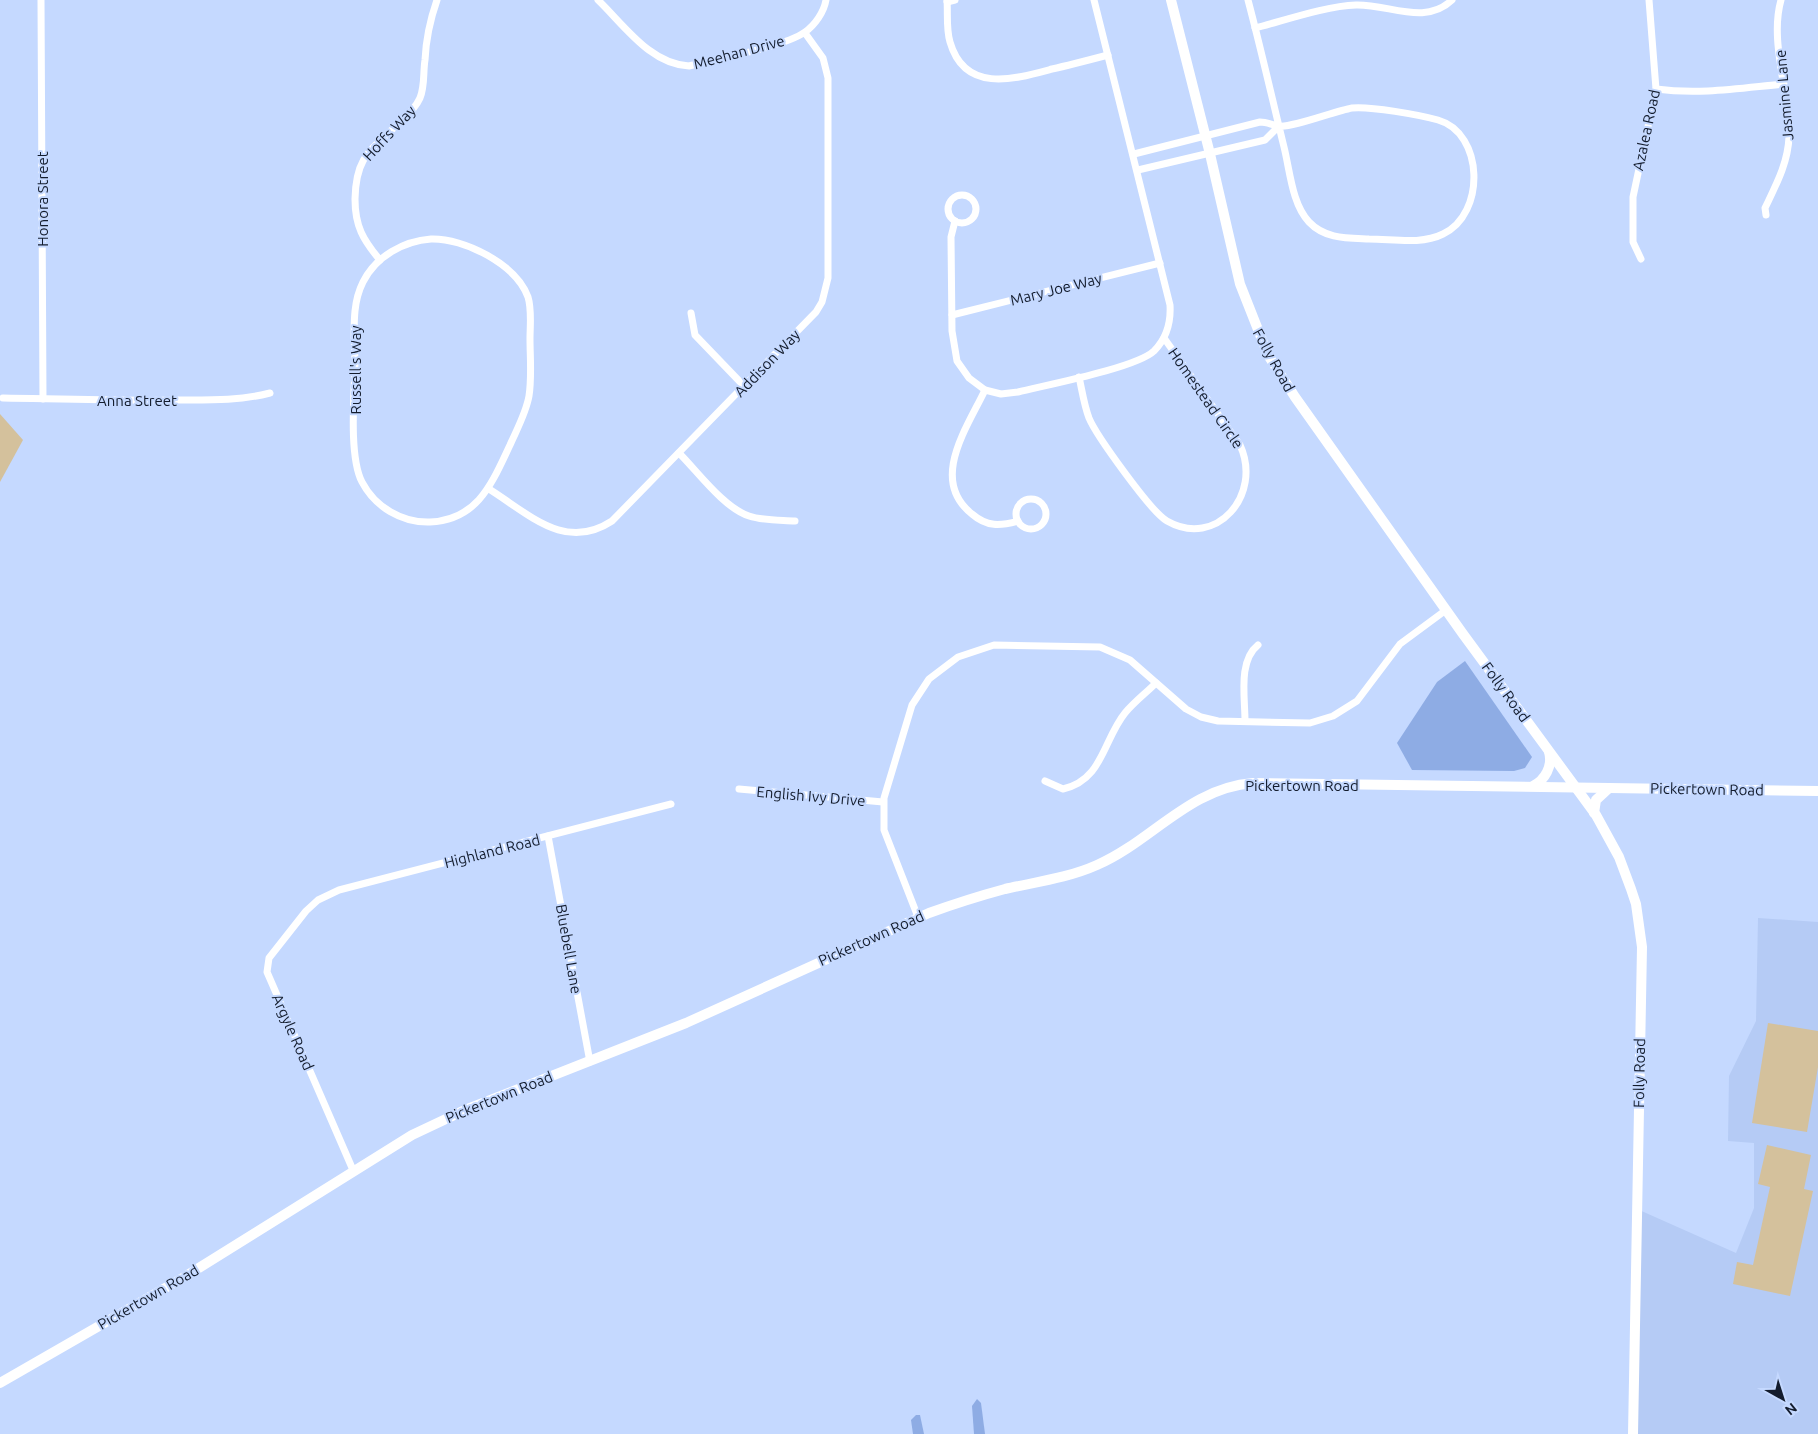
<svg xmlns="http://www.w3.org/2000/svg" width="1818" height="1434" viewBox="0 0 1818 1434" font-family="Ubuntu,sans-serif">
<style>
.built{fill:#b5cbf5}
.green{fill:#d4c19c}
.water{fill:#8eace4}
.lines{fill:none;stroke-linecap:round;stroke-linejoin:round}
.street{stroke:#fff;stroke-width:7}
.secondary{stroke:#fff;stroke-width:10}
.labels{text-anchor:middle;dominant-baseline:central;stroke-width:4;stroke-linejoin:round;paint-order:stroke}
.street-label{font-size:15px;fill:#131c2d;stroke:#c5d9ff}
</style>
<rect width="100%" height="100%" fill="#c5d9ff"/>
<polygon class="built" points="1758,918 1818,922 1818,1434 1633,1434 1637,1209 1736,1253 1754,1208 1754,1143 1728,1141 1729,1076 1756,1021"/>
<g class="green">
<polygon points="0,414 23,440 0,482"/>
<polygon points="1768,1023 1818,1031 1818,1067 1807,1132 1752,1123"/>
<polygon points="1767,1145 1811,1155 1804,1189 1813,1191 1790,1296 1733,1284 1737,1262 1753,1265 1770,1187 1758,1184"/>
</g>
<g class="water">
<polygon points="1465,661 1532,757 1525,768 1514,771 1412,770 1397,743 1437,682"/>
<polygon points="977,1399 981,1403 985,1434 974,1434 972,1406"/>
<polygon points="916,1415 920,1415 924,1434 913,1434 911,1420"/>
</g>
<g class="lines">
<g class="street">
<polyline points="41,0 43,399"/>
<path d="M598 0C624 25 650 64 689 66 716 59 784 47 805 32 815 25 824 12 826 0"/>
<path d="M947 0C948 14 946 29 950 42 965 94 1015 79 1052 69 1070 65 1089 60 1108 55"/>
<polyline points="947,2 955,0"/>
<path d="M1255 28C1286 20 1326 6 1356 5 1389 4 1425 26 1452 0"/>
<path d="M1656 89C1700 95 1741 88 1784 84"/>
<path d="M1134 154 1260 122C1267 122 1272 125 1279 126 1292 128 1335 111 1352 108 1370 106 1420 115 1438 120 1484 133 1486 214 1443 234 1421 245 1393 239 1369 239 1347 238 1325 239 1309 222 1292 204 1290 171 1284 147 1272 98 1261 49 1248 0"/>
<polyline points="1138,170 1265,140 1279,126"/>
<circle cx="962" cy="209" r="14"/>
<path d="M1766 215 1765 208C1776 185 1788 163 1789 137 1790 93 1769 42 1781 0"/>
<path d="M955 221 951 237 952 331 957 361 969 378 985 390 1001 394 1018 392C1046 385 1136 368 1154 351 1167 338 1171 322 1170 305L1094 0"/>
<path d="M431 239C464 238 516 264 528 297 532 310 530 325 530 339 530 357 532 377 529 396 526 413 517 429 510 445 492 483 478 520 430 522 402 523 375 507 362 482 349 457 354 397 355 368 355 349 353 330 355 311 356 301 359 290 363 282 376 256 404 241 431 239Z"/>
<polyline points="1641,259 1633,242 1633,197 1656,89 1649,0"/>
<path d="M380 260C363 240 355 226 355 199 356 154 372 150 401 121 409 114 416 107 420 98 425 86 423 72 425 60 426 39 430 20 437 0"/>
<polyline points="691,313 695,335 744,386"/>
<polyline points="952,315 1160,263"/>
<path d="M1079 377C1082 390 1084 405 1089 418 1096 435 1151 512 1167 521 1216 549 1263 495 1240 445L1164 338"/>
<path d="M985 390C967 428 929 480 972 514 987 527 1000 526 1018 521"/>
<path d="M3 398C60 399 117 401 175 400 208 400 239 401 270 393"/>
<path d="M679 453C698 472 724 508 749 516 764 521 780 520 795 521"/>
<path d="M489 489C529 514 565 552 612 521L816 312 822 302 828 278V78L823 58 805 33"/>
<circle cx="1031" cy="514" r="15"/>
<path d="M1245 721C1245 697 1238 661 1258 645"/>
<path d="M1045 781 1063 789C1103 780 1103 740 1125 713 1134 702 1146 693 1156 683"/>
<polyline points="739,789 883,802"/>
<polyline points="548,836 590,1062"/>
<polyline points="918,917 884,830 884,798 912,705 929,679 958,657 994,645 1100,647 1130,660 1186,709 1201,717 1218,721 1310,723 1333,716 1357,701 1400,644 1446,610"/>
<polyline points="353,1170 267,972 269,958 306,911 318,900 339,890 671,804"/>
</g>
<g class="secondary">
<polyline points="1171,0 1210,154 1240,284 1268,355 1295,397 1463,634 1596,815 1619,857 1631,889 1636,904 1642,947 1633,1434"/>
<path d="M1533 786C1545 780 1553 766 1549 752"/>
<polyline points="1594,813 1596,800 1609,788"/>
<path d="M0 1383 186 1276 412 1135 465 1110 686 1023 929 913C954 904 979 896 1005 889 1036 882 1068 878 1097 865 1152 841 1189 788 1253 783L1818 791"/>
</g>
</g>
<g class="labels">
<g class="street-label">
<text transform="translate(739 52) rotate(-15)">Meehan Drive</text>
<text transform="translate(1784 95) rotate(-95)">Jasmine Lane</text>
<text transform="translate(1646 130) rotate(-78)">Azalea Road</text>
<text transform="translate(389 133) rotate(-47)">Hoffs Way</text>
<text transform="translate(42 199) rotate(-90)">Honora Street</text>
<text transform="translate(1056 289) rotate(-14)">Mary Joe Way</text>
<text transform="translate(1274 360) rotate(61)">Folly Road</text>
<text transform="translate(767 363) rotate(-46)">Addison Way</text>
<text transform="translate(355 370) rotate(-90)">Russell's Way</text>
<text transform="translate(1206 398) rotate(55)">Homestead Circle</text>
<text x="137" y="400">Anna Street</text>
<text transform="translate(1506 692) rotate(54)">Folly Road</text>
<text x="1302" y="785">Pickertown Road</text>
<text transform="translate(1707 789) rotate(1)">Pickertown Road</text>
<text transform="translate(811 796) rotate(5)">English Ivy Drive</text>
<text transform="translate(492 851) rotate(-14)">Highland Road</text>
<text transform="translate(871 938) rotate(-24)">Pickertown Road</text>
<text transform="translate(569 949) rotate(80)">Bluebell Lane</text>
<text transform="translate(293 1032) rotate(66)">Argyle Road</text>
<text transform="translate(1639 1073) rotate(-89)">Folly Road</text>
<text transform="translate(499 1097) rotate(-22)">Pickertown Road</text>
<text transform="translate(148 1297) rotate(-30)">Pickertown Road</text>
</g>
</g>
<g transform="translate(1783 1399) rotate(141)" stroke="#c5d9ff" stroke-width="4" paint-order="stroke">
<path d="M0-4L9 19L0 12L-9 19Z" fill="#131c2d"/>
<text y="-8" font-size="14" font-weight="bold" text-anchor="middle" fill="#131c2d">N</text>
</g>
</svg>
